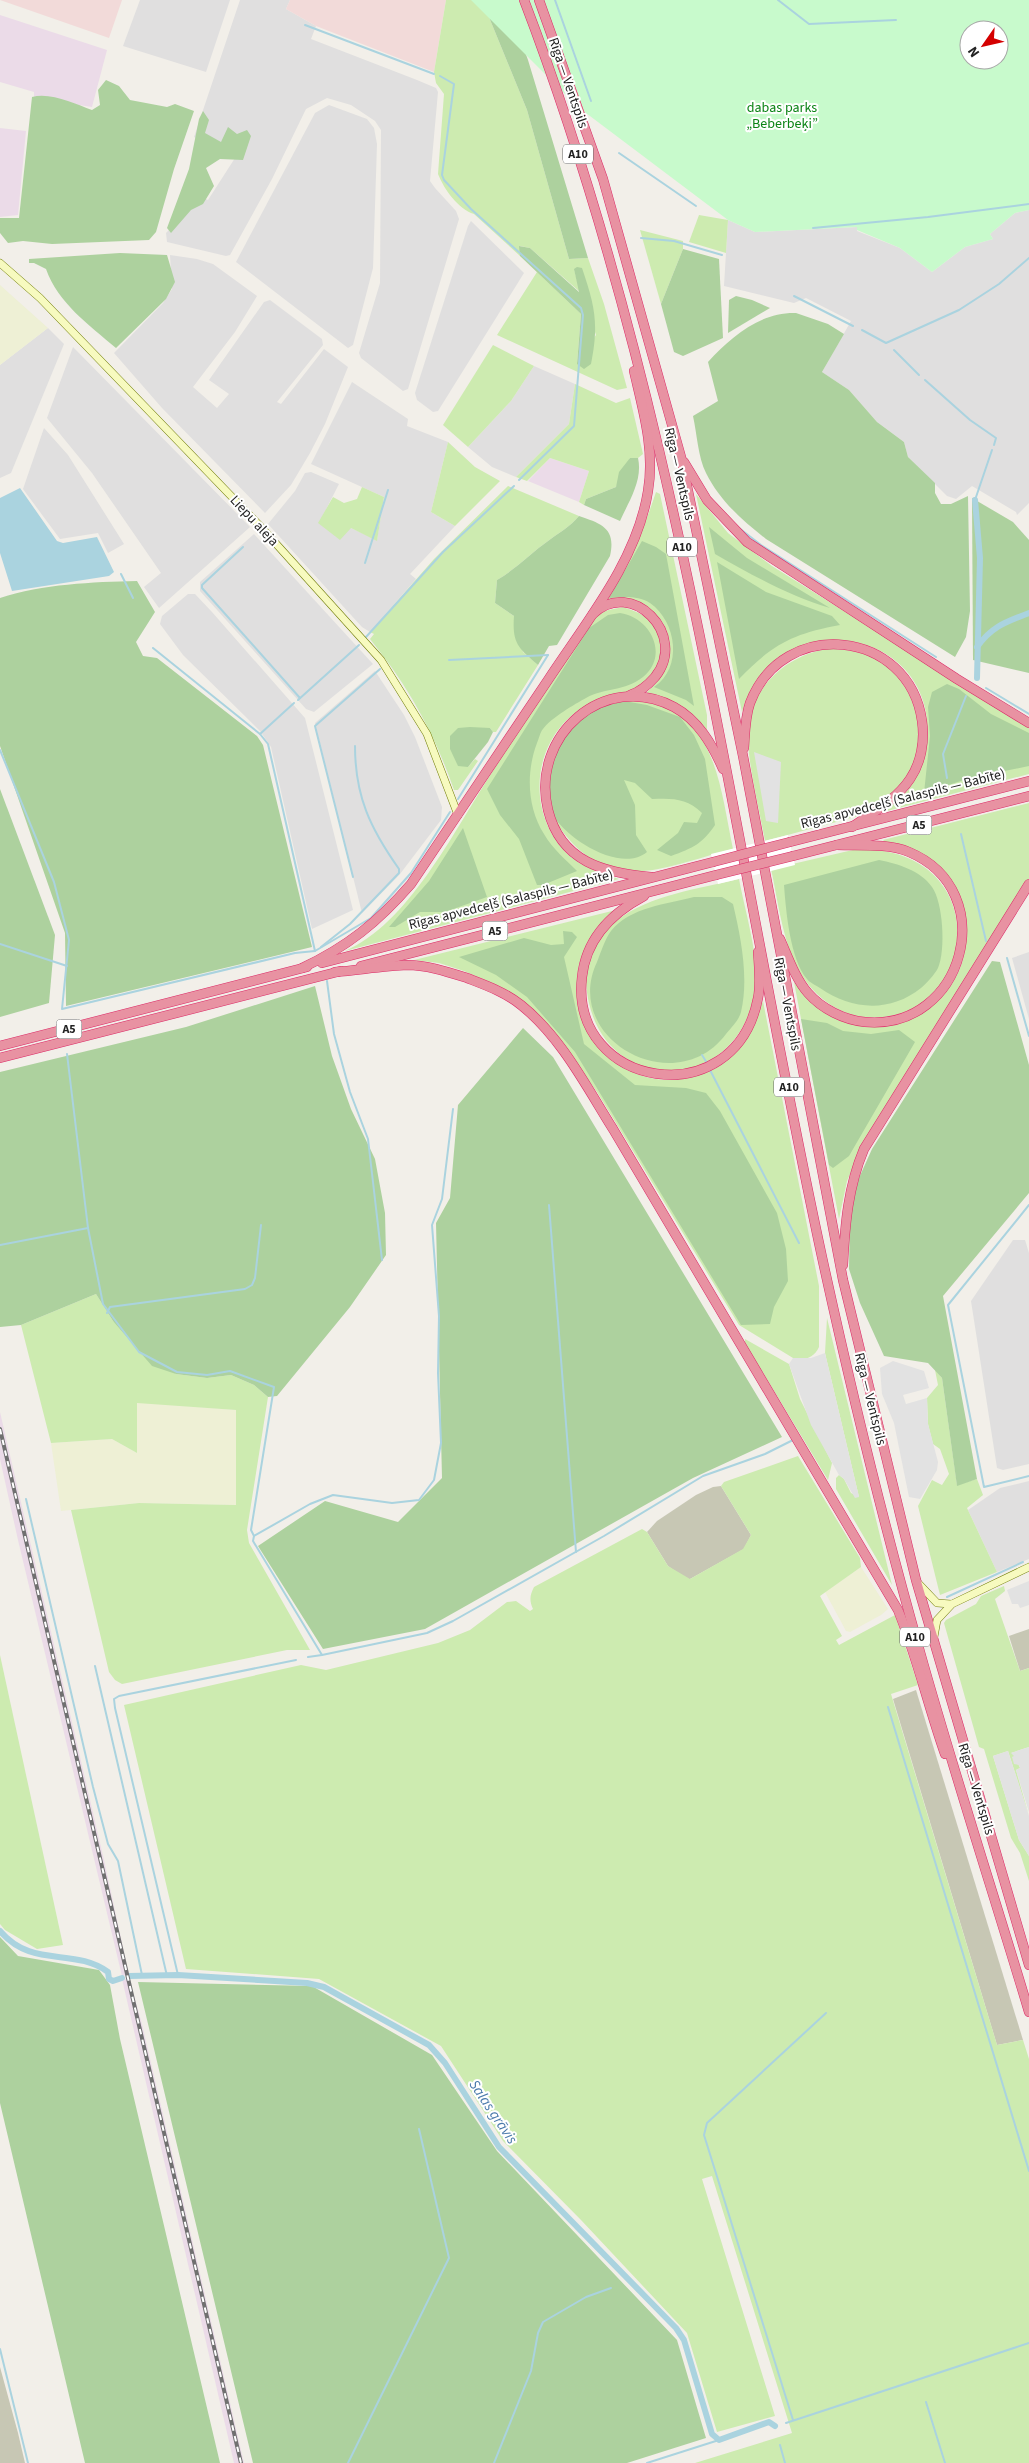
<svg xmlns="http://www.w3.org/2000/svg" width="1029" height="2463" viewBox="0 0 1029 2463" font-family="'Source Sans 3',sans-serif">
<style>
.residential{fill:#e0dfdf}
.commercial{fill:#f2dad9}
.industrial{fill:#ebdbe8}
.construction{fill:#c7c7b4}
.farmland{fill:#eef0d5}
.grass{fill:#cdebb0}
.forest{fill:#add19e}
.park{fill:#c8facc;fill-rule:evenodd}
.parking{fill:#e2e2e2}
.water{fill:#aad3df}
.pier{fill:#fff}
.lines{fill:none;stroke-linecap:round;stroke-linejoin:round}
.stream{stroke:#aad3df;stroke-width:2}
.canal{stroke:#aad3df;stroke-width:6}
.secondary-casing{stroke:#707d05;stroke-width:8}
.highway-casing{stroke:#dc2a67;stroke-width:10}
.secondary{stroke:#f7fabf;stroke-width:7}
.highway{stroke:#e892a2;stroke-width:9}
.rail-casing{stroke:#707070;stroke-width:4}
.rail{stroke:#fff;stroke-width:2;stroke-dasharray:5.5;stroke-linecap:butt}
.highway-bridge-casing{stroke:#dc2a67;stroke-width:10;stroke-linecap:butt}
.highway-bridge{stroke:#e892a2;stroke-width:9}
.labels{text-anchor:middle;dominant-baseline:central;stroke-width:4;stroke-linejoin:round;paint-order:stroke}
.shield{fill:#fff;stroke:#646464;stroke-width:1}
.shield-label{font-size:12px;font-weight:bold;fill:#222}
.street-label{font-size:14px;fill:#222;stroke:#fff}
.park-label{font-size:14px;fill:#0c8416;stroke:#fff}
.water-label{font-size:15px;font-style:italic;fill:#4a7aab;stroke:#fff}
</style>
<rect width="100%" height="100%" fill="#f2efe9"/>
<g class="residential">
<polygon points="140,0 230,0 206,72 123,46"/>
<polygon points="240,0 290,0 286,9 316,26 311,39 417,80 436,88 438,92 430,181 435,188 456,211 459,219 408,389 403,391 361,358 359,353 380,283 381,130 375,121 351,105 327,98 306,109 272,179 230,255 226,256 167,242 166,233 201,197 208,200 235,158 194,137"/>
<polygon points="329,105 367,119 374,128 377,144 373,268 353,345 348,348 236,262 315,113"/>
<polygon points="1029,210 1029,503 1017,515 1016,512 972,486 956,499 947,496 908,457 904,442 877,422 849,390 822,372 851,321 806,298 794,303 724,286 728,220 755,232 857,227 857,231 900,248 932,272 965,247 993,239 990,234 1015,213"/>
<polygon points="471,221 524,273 438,411 433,412 417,400 415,393 468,226"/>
<polygon points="170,255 197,259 213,264 257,296 235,332 193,387 217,408 229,394 209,380 264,302 270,300 322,339 323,345 277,402 281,404 324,349 348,367 325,424 310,453 291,485 265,513 162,408 114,353 163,303 172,289"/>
<polygon points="48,328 64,344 11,473 0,478 0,365"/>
<polygon points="73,347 250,527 159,608 144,587 161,573 92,473 47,418"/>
<polygon points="534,366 575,384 569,424 516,477 492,467 468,447 511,401"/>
<polygon points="352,382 408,419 407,426 448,442 431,512 455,526 410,574 416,579 370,632 362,627 268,524 295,491 305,473 311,472 339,484 319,523 351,528 377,540 384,497 311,464"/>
<polygon points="44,428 68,455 124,544 108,553 98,533 60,539 23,489"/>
<polygon points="254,534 373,664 314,712 306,709 200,591 200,582"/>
<polygon points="188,594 195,594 212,612 305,718 353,910 312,929 271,747 260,731 183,655 160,624 162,616"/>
<polygon points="375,671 404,715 415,737 442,807 441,820 400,874 362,913 315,723"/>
<polygon points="1029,952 1029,1019 1012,958"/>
<polygon points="1013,1240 1025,1240 1029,1253 1029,1464 1003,1470 997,1468 971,1301"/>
<polygon points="1029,1481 1029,1559 997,1572 968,1510 1000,1488"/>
</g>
<g class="commercial">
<polygon points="0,0 122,0 109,38"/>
<polygon points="290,0 446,0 434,72 316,26 286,9"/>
</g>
<g class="industrial">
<polygon points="0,15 107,50 92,107 34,98 34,92 0,82"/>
<polygon points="0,128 26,131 18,215 0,217"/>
<polygon points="550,458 589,471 579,502 528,481"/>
<polygon points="0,1412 104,1860 129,1975 122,1976 18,1540 0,1459"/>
<polygon points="129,1978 142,2024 244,2463 234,2463 122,1979"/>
</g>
<g class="construction">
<polygon points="721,1486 751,1535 744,1549 690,1579 686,1579 668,1566 647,1532 657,1521 696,1495 713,1487"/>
<polygon points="1029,1629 1029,1668 1020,1671 1009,1636"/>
<polygon points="916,1690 1023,2040 997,2045 893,1699"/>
<polygon points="0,2367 18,2433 25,2463 0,2463"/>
</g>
<g class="farmland">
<polygon points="0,285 48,328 0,365"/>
<polygon points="137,1402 236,1410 236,1505 139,1503 61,1511 51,1443 112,1439 137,1453"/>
<polygon points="861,1567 888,1609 881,1615 850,1632 846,1631 825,1592"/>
</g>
<g class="grass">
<path d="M446 0H482L527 110 569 259 588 258 604 304 627 388 617 390 497 335 537 272 581 314 577 363 596 335 574 269 580 292 530 248 520 246V256L474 214C458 209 444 189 438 174L444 94 436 83 434 72Z"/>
<polygon points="699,215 728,220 726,253 689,242"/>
<polygon points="640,230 683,241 683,249 661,304"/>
<polygon points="493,345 534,366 511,401 468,447 443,425"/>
<polygon points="575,384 616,403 630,398 643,454 638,458 630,458 616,487 586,499 584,505 579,502 589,471 550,458 527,481 516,477 569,424"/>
<polygon points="448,442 475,467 500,481 455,526 431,512"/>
<path d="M508 486 579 516C570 527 560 532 548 541 531 553 516 569 497 580L495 603 514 616 523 652 538 665 496 732H493L490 728H458L468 767 475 759 478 761 458 790H454C434 732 408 686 370 639L374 634 370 632 434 559Z"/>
<polygon points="362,487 384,497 377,541 351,528 340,540 318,523 333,497 344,503 357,499"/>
<path d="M656 492 660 494 707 715V730C690 711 673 700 648 694L647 692C656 684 663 676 667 664 681 622 641 591 601 601 629 562 641 537 656 492Z"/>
<path d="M696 494 728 533 772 566 1029 727V774L887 811C890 803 902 797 908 790 918 776 925 757 927 741 938 628 778 599 742 712Z"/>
<path d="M623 607C641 613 656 619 660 640 664 660 653 681 634 690 623 696 609 695 598 700 585 705 573 713 563 724 529 762 532 823 571 857 586 868 602 874 619 879L345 951C408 924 453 833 489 777 522 725 556 672 589 620L604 611Z"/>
<path d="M828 649C845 649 860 651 876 659 920 684 935 749 899 788 887 801 870 810 855 817L765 841C759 808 750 774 748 742 744 694 783 655 828 649Z"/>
<path d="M624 701C715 699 719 782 733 849 659 868 606 900 553 818L591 712Z"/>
<path d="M1029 803V880L865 1139 847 1181 839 1219 794 982C808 1001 836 1021 859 1025 908 1033 958 999 965 949 967 932 966 912 959 896 949 876 929 855 907 848 900 845 887 845 883 840Z"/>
<path d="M857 849C1000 847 980 1028 864 1017 841 1015 818 999 805 980 783 949 779 905 771 869Z"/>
<path d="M739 879C744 906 759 958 756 983 744 1100 594 1101 586 983 585 960 597 934 616 921 651 894 699 889 739 879Z"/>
<path d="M616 910C611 917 602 921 597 928 589 938 582 953 579 966 565 1033 628 1097 695 1076 706 1073 717 1069 726 1061 744 1045 754 1023 763 1001L819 1286V1347C814 1358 804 1361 793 1358L739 1325 597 1092 550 1028 526 1004 501 987 464 971 439 963 414 960Z"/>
<polygon points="96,1294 113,1321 176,1374 207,1378 231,1375 254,1385 268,1397 247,1530 249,1543 310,1650 287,1650 122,1684 115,1680 109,1672 71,1510 139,1503 236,1505 236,1410 137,1403 137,1453 112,1439 51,1443 21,1325"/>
<polygon points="827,1318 892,1585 836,1489 836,1478 839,1475 844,1479 851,1493 859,1497 825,1353"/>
<polygon points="745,1339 789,1364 800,1399 832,1463 828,1480 745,1343"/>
<polygon points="935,1370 942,1378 957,1485 977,1479 983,1495 967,1508 997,1572 940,1595 918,1506 932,1480 942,1485 949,1474 940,1449 933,1444 928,1424 927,1398 938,1385"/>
<path d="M798 1456 860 1558 861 1567 820 1596 842 1636 836 1640 839 1645 895 1615 918 1685 891 1694 997 2045 1023 2040 1029 2059V2463H695L792 2433 712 2176 702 2179 775 2416 717 2432 687 2333 581 2220 503 2141 441 2046 319 1979 186 1969 124 1705 301 1665 326 1670 438 1643 470 1630 507 1602 516 1601 530 1611 533 1609C529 1600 530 1595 534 1587L642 1529 647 1532 668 1566 690 1579 743 1549 751 1535 721 1486 724 1482Z"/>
<polygon points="1004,1586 1005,1591 995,1599 1020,1671 1029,1668 1029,1747 1011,1753 1013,1753 1020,1768 1016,1770 1029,1816 1008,1751 993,1756 1019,1840 1029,1856 1029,1881 1020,1853 1011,1838 984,1749 979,1747 944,1623 946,1620 976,1604 981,1596"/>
<polygon points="0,1655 63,1945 37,1949 5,1930 0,1924"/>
</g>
<g class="forest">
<polygon points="482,0 506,0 528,60 588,258 569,259 527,110"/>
<path d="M106 80 119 86 130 100 167 107 175 104 194 111 174 169 156 232 149 240 52 244 23 241 8 243 0 233V218H19L32 97C51 92 75 104 92 110L100 105 98 90Z"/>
<polygon points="203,111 209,120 205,133 221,142 228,127 237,134 247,130 251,136 243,160 220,159 206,168 214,186 203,204 191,210 171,233 167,228 189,169 199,119"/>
<path d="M519 246 530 248 579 292 574 269 577 267 582 268C595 306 599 324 591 364L584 369 577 364 581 314 520 256Z"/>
<polygon points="683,249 719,259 723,338 683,356 674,352 661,304"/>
<path d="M120 253 167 255 175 282 166 299 116 348C89 325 58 303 46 269L34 263H29V259Z"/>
<polygon points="736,296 752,300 770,308 728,333 729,300"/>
<path d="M796 313 828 324 844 334 822 372 849 390 877 422 904 442 908 457 935 483V493L941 504H951L968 496 970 611 966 637 955 657 766 539C742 520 720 501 706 473 698 457 697 434 693 416L718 401 708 362C731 337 760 312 796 313Z"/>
<path d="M630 458H638C643 480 629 501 620 521L584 505 586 499 616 487 619 472Z"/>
<polygon points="972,498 1013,522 1029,540 1029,673 973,660"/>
<path d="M579 516C603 524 616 529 610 556L557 645 549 646 538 665C518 648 512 643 514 616L495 603 497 580C516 569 531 553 548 541 560 532 570 527 579 516Z"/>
<path d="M709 527 747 558 830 608C789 596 752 575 715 554Z"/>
<path d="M642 541 656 547 666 554 694 706 686 700 654 687C683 668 677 622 650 603 637 595 623 597 609 598Z"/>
<path d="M717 562 766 592 832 616 840 625C792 634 773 644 739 679Z"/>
<path d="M137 581 155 612 136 642 143 656 157 658 257 736 263 745 312 947 66 1006 65 933 0 746V598C43 584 92 582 137 581Z"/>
<path d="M620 613C650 617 670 655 643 677 624 692 606 687 586 698 575 704 551 718 543 729 540 732 539 739 537 743 526 772 527 807 544 834 552 848 566 860 577 871L543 885H537L519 839 500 815 487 789 589 628 608 615Z"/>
<polygon points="947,684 959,689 991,714 1029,733 1029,766 970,778 924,793 930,736 928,707 932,692"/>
<path d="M624 701 647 705 680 717 694 735 705 759 715 825C702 844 693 848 671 856L657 850 678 833 684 822 697 823 702 813C687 798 672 798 652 799L635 783 624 780 635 805 636 835 647 852C622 873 570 841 555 818 534 785 560 730 591 712 601 706 613 704 624 701Z"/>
<polygon points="470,727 490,728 493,732 488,742 468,767 458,766 450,749 450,736 458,728"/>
<polygon points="0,789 55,935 49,1003 0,1017"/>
<polygon points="463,828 487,897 445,912 420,912 395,927 389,927 429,881"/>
<path d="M879 860C898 864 920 870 932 887 943 902 946 950 938 968 935 974 926 984 921 988 890 1013 851 1010 820 988 816 985 810 983 807 979 790 959 786 911 784 885Z"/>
<path d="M694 897H722L733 904C741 938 749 978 741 1012 739 1020 731 1028 726 1034 675 1102 561 1039 597 962 601 952 605 939 611 931 630 907 667 904 694 897Z"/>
<polygon points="563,931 572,932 577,937 564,957 584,1044 635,1085 686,1088 706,1093 720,1111 777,1213 786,1249 788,1281 774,1307 770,1324 741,1325 575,1052 527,997 496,975 459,957 524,938 551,945 564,944"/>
<polygon points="992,961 1000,962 1029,1065 1029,1193 943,1296 977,1479 957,1486 942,1378 928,1363 884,1356 860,1303 849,1269 850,1210 854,1189 872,1149"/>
<polygon points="315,986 332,1056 351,1109 375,1159 385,1213 386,1255 350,1307 277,1396 268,1397 254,1385 231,1375 207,1378 176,1374 152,1366 113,1321 96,1294 21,1325 0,1327 0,1072 186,1027"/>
<polygon points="801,1019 827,1023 843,1031 871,1034 899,1030 915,1042 849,1156 833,1168 829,1165"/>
<polygon points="523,1028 553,1057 782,1437 693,1478 425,1629 323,1649 258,1546 325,1501 398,1522 442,1478 436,1223 450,1198 458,1105"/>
<polygon points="0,1937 18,1956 99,1970 110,1985 120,2039 220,2463 85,2463 0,2103"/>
<polygon points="138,1982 312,1986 432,2055 497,2151 677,2340 706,2438 627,2463 253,2463"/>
</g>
<path class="park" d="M471 0H1029V210L1015 213 990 234 993 239 965 247 932 272 900 248 857 230V227L755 232 728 220 578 107ZM969 30H999V60H969Z"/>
<g class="parking">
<polygon points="754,752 781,762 778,823 766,821"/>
<polygon points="825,1353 859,1497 855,1498 844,1479 839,1475 811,1425 789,1364 793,1358 811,1358"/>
<polygon points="893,1361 924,1371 929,1388 903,1395 906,1404 927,1398 928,1424 938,1462 937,1470 920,1499 909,1497 894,1423 882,1394 880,1368"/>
<polygon points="1029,1581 1029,1605 1020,1608 1018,1604 1012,1604 1007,1590"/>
<polygon points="1029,1747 1029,1812 1016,1770 1020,1768 1019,1765 1014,1764 1012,1757 1014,1756 1011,1753"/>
<polygon points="1008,1751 1029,1816 1029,1856 1019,1840 993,1756"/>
</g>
<polygon class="water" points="20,488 57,541 63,543 97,537 114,572 109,576 12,591 0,553 0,498"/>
<polygon class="pier" points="788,835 795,865 718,884 711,854"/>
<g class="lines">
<g class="stream">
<polyline points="555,0 591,101"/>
<polyline points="778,0 809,24 896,20"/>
<polyline points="305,25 434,74"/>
<polyline points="440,76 454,84 442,175 444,180 471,209 581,308 583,315 574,426 519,480"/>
<polyline points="619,153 696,206"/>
<polyline points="813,228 928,217 1029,204"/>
<polyline points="641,238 674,241 722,255"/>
<polyline points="794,296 853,326"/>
<polyline points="862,330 886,343 959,310 999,284 1029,258"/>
<polyline points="894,350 919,375"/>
<polyline points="925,380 970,420 996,438 994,445"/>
<polyline points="975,500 992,450"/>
<polyline points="739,528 761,545 936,657"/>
<polyline points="243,547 202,585 202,588 300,698"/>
<polyline points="365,563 388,490"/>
<polyline points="121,574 133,598"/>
<polyline points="366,637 443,552 514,486"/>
<polyline points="153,648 260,734 268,744 315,951"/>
<polyline points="449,660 548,655"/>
<polyline points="986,688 1029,714"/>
<polyline points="298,700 359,645"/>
<polyline points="260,734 294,703"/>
<polyline points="0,750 54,882 69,940 62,1009 295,953 315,951 371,918 411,873 450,812"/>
<polyline points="947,778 943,754 966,696"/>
<polyline points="458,799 548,655"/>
<polyline points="961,834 986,941"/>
<polyline points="353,877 315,726 380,669"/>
<polyline points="0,944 67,966"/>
<path d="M321 947 350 924 399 873V869C370 828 355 796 355 746"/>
<polyline points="1007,958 1029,1036"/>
<polyline points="327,981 334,1034 350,1092 368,1139 382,1260"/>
<polyline points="67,1054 88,1228 103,1304 139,1352 177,1372 207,1375 230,1371 274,1387 251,1530 254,1536 310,1504 333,1495 392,1503 419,1500 434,1480 441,1443 438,1373 439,1316 432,1225 442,1199 453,1109"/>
<polyline points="702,1055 707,1063"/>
<polyline points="710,1070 799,1243"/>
<polyline points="549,1205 576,1552"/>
<polyline points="1029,1205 948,1305 984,1487 1029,1476"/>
<polyline points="0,1245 88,1228"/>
<polyline points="107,1313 110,1307 245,1289 252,1285 255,1278 261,1225"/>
<polyline points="26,1499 93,1787 108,1844 118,1861 142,1975"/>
<polyline points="254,1536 253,1541 322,1655 427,1633 453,1621 604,1536 703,1476 765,1454 793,1440"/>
<polyline points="947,1597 1023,1562"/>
<polyline points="308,1657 322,1655"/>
<polyline points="95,1666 167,1976"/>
<polyline points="888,1707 1029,2171"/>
<polyline points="178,1975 115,1708 114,1699 119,1696 296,1660"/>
<polyline points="0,2349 28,2463"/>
<polyline points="926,2402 945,2463"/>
<polyline points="793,2420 704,2135 707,2123 826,2013"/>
<polyline points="786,2423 1029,2343"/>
<polyline points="780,2445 785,2463"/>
<polyline points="348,2463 449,2258 419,2129"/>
<polyline points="494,2463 531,2371 538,2333 543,2322 586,2297 611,2288"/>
<polyline points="647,2463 719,2440"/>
</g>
<g class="canal">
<polyline points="975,500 980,558 977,678"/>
<path d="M977 647C992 626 1006 622 1029 613"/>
<path d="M0 1931C32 1969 74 1947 108 1972L109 1979 113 1981 122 1978"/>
<polyline points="129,1976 178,1975 307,1983 324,1987 429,2045 445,2063 499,2147 676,2328 684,2340 712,2434 719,2440 769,2422 775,2426"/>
</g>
<g class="secondary-casing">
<g id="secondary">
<polyline points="0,263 40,298 260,526 381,660 427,734 458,815"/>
<polyline points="918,1583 937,1603 951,1604"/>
<polyline points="934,1637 937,1620 952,1604 1029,1567"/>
</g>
</g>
<g class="highway-casing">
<g id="highway">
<path d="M524 0C679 405 731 836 822 1257 851 1390 883 1522 920 1652 954 1773 993 1892 1029 2012"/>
<polyline points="539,0 603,179 681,457 743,756 843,1280 916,1580 1029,1965"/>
<polyline points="684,462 707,500 747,542 957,679 1029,723"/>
<path d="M593 614C631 577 689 635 655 677 648 685 640 692 630 695"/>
<path d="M744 748C745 734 745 717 750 703 783 616 909 629 922 721 925 741 921 763 910 779 896 800 872 813 852 827"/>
<polyline points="790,842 1029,781"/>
<polyline points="793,856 1029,796"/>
<path d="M651 877C604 873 561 862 548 810 530 736 604 670 674 707 698 720 712 744 723 769"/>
<path d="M644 896C612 913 586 939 582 977 569 1088 735 1117 758 998 761 983 759 967 758 952"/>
<path d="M780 939C788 957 795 978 808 993 822 1009 844 1020 865 1022 964 1031 1002 891 909 852 887 843 860 846 837 845"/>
<polyline points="322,963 713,862"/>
<polyline points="361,966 716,875"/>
<path d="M302 968C347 947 378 922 411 884 457 816 502 748 548 680 586 622 637 561 648 491 655 450 643 410 634 371"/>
<path d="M335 972C359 970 384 966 407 965 427 965 448 972 467 978 485 985 505 992 521 1005 561 1037 586 1086 613 1129L898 1610C917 1657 928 1706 945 1754"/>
<polyline points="0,1046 307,967"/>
<polyline points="0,1058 341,971"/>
<path d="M843 1265C845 1224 848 1187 864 1149L1029 884"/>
</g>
</g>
<use href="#secondary" class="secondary"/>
<use href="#highway" class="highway"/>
<g class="rail-casing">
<polyline id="rail" points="0,1429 241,2463"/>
</g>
<use href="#rail" class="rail"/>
<g class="highway-bridge-casing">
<g id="highway-bridge">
<polyline points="713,862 790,842"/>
<polyline points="716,875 793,856"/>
</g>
</g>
<use href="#highway-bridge" class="highway-bridge"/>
</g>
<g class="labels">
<g class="shield">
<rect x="563" y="144.5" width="30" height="19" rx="4"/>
<rect x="667" y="537.5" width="30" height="19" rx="4"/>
<rect x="906.5" y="815.5" width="25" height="19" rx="4"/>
<rect x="482.5" y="921.5" width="25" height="19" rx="4"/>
<rect x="56.5" y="1019.5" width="25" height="19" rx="4"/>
<rect x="774" y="1077.5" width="30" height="19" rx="4"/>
<rect x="900" y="1627.5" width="30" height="19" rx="4"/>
</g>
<g class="shield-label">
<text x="578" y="154">A10</text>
<text x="682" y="547">A10</text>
<text x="919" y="825">A5</text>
<text x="495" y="931">A5</text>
<text x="69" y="1029">A5</text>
<text x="789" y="1087">A10</text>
<text x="915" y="1637">A10</text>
</g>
<g class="street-label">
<text transform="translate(568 83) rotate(71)">Rīga — Ventspils</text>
<text transform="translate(679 474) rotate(77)">Rīga — Ventspils</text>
<text transform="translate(254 521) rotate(47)">Liepu aleja</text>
<text transform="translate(903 799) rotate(-14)">Rīgas apvedceļš (Salaspils — Babīte)</text>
<text transform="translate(511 900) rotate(-14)">Rīgas apvedceļš (Salaspils — Babīte)</text>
<text transform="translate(787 1004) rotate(79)">Rīga — Ventspils</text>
<text transform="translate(870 1399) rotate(76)">Rīga — Ventspils</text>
<text transform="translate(976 1789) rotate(73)">Rīga — Ventspils</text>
</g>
<g class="park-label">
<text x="782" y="108">dabas parks<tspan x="782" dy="16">„Beberbeķi”</tspan></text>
</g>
<g class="water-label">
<text transform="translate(493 2112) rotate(56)">Salas grāvis</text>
</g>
</g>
<g transform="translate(984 45) rotate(236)"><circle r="24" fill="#ffffff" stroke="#a7a7a7"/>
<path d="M0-4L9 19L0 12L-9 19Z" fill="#d40000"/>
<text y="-8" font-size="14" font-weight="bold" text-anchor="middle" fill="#222222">N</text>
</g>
</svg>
